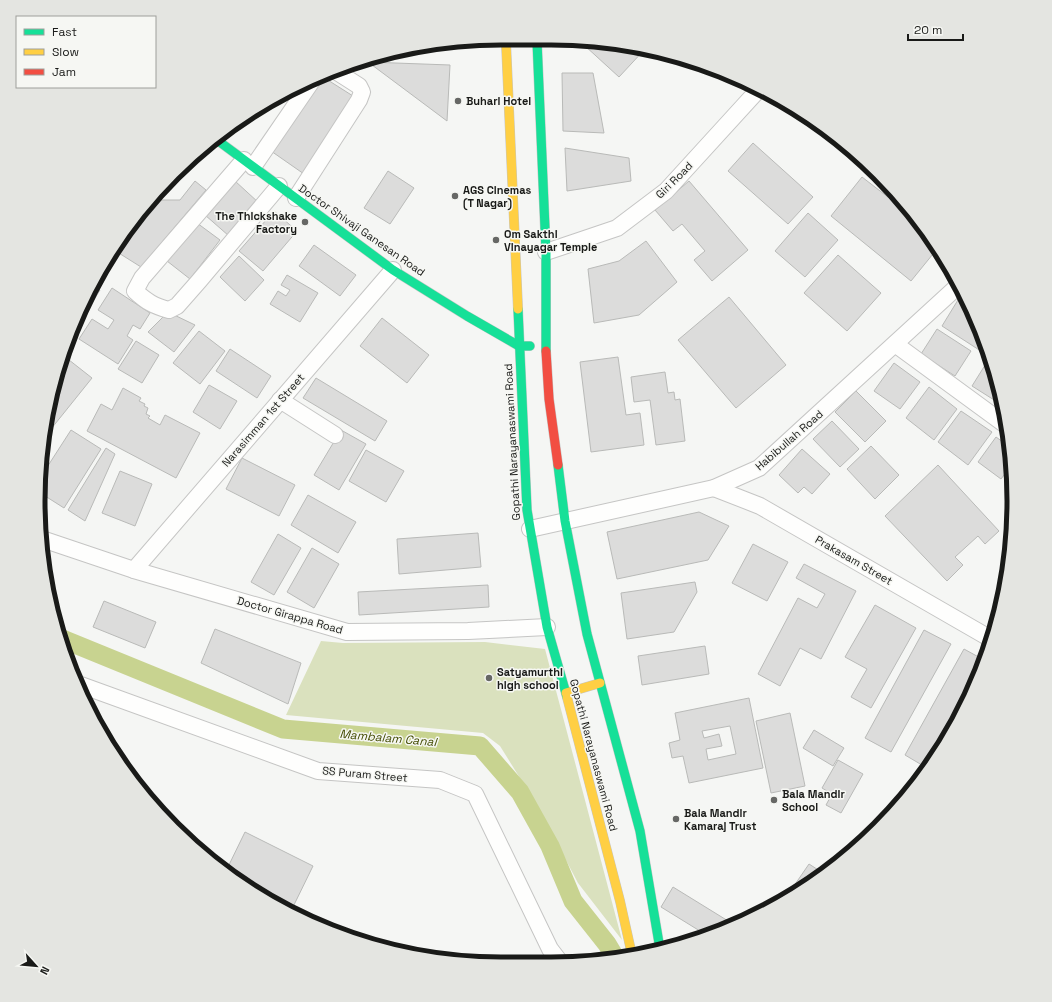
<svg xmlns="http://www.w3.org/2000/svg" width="1052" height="1002" viewBox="0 0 1052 1002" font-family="'Space Grotesk',sans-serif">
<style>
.green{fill:#dae1be}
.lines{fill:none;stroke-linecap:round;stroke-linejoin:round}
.canal{stroke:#c8d390;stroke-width:19}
.building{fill:#dcdcdb;stroke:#b9bab8;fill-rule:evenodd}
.street-casing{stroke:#c5c5c4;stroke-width:18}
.fast-casing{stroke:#c5c5c4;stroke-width:10}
.slow-casing{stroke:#c5c5c4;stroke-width:10}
.jam-casing{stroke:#c5c5c4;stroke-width:10}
.street{stroke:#fefefd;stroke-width:16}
.fast{stroke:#16e098;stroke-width:9}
.slow{stroke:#ffcf43;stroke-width:9}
.jam{stroke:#f24e42;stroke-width:9}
.poi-dot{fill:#666765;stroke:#f6f7f3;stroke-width:1.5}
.labels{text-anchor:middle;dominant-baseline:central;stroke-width:3;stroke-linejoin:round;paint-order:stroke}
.poi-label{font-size:11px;font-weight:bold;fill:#191a18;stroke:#f6f7f3;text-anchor:start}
.street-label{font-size:11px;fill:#191a18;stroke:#f6f7f3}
.water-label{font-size:12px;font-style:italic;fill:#424b00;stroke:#f6f7f3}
.rim{fill:none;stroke:#191a18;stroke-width:5}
</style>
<rect width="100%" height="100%" fill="#f5f6f4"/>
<polygon class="green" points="321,641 343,643 485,642 545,649 622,940 578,883 538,807 500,746 483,733 286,715"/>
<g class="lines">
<polyline class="canal" points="60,638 283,729 480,746 520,792 550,846 573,901 607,944 616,959"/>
</g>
<g class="building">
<polygon points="589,40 645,49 619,77 584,45"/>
<polygon points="368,62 450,65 447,121"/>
<polygon points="562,73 593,73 604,133 563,131"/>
<polygon points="323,77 353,96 304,174 271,151"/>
<polygon points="753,143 813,197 788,224 728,171"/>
<polygon points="565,148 629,158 631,181 567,191"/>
<polygon points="388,171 414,188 390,224 364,208"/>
<polygon points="862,177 915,218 937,249 911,281 831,216"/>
<polygon points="195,181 206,190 141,267 114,250 150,200 180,200"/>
<polygon points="235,181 259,203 229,236 205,215"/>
<polygon points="689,181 748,250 712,281 694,260 705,251 682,224 673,231 655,210"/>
<polygon points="274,211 297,231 263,271 239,251"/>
<polygon points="808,213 838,240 805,277 775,251"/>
<polygon points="197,223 220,240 190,279 167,261"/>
<polygon points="646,241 677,282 639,315 594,323 588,269 619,261"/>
<polygon points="314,245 356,275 340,296 299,266"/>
<polygon points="838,255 881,293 847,331 804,293"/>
<polygon points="239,256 264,280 245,301 220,277"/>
<polygon points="287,275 318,293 300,322 270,304 278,291 286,296 290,290 281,285"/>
<polygon points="93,285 100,290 78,325 76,323"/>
<polygon points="112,288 150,313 140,329 133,325 127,336 133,340 118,364 79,339 92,319 108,329 114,320 98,310"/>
<polygon points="961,295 965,298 989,351 987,355 942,326"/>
<polygon points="729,297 786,365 736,408 678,340"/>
<polygon points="168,312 195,325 174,352 148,332"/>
<polygon points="382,318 429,355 407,383 360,346"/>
<polygon points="937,329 971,351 955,376 921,354"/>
<polygon points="199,331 225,351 200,384 173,363"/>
<polygon points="136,341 159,355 142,383 118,369"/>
<polygon points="230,349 271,376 257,398 216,371"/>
<polygon points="64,356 92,378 47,434 44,431 61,360"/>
<polygon points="618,357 626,415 640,413 644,445 591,452 580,362"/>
<polygon points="987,362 992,365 1002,405 972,386"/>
<polygon points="894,363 920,382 900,409 874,391"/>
<polygon points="665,372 668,393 674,392 675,400 680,399 685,441 656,445 650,400 634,402 631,377"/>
<polygon points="316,378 387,421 375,441 303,398"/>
<polygon points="209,385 237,401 220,429 193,412"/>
<polygon points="929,387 957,409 934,440 906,418"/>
<polygon points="123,388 141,398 139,401 145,404 144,406 148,408 146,414 150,416 148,418 160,425 165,415 200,433 176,478 87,431 101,404 112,410"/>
<polygon points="856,391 886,421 865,442 835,412"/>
<polygon points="961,411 992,432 968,465 938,442"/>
<polygon points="832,421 859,449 840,467 813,439"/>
<polygon points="71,430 101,449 64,508 42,494 42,475"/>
<polygon points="341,430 366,444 339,490 314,475"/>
<polygon points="996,437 1010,447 1011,466 1001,479 978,462"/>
<polygon points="871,446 899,475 875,499 847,469"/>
<polygon points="106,448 115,454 85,521 68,510"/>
<polygon points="802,449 830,474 812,494 804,487 798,493 779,475"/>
<polygon points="366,450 404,471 386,502 349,481"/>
<polygon points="242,458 295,485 279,516 226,489"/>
<polygon points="938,465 999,531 985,544 978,536 955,557 963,565 947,581 885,516"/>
<polygon points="120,471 152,484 135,526 102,513"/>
<polygon points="308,495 356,522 338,553 291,525"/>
<polygon points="699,512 729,526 708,560 617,579 607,532"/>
<polygon points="478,533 481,567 399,574 397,539"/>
<polygon points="278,534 301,548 274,595 251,582"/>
<polygon points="753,544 788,562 767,601 732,583"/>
<polygon points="312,548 339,564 314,608 287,592"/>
<polygon points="804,564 856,591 821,659 800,648 780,686 758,674 798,598 817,608 825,594 796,578"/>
<polygon points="695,582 697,592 674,632 627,639 621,593"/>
<polygon points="488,585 489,607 359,615 358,592"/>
<polygon points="104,601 156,622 145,648 93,627"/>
<polygon points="875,605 916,628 871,708 851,697 867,669 845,657"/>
<polygon points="215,629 301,663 288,704 201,663"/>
<polygon points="924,630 951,644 891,752 865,738"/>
<polygon points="705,646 709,674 642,685 638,656"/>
<polygon points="964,649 984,660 966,706 927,768 905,755"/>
<path d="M749 698 763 768 689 783 683 756 672 758 669 743 680 740 675 713ZM730 726 736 754 708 760 706 749 722 746 719 734 704 738 702 731Z"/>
<polygon points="790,713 805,786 771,793 756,721"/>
<polygon points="814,730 844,748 833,766 803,748"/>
<polygon points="838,760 863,774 841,813 826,805 832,794 822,788"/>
<polygon points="245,832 313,866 291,911 244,886 226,871"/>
<polygon points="809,864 823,873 789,897 787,896"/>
<polygon points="673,887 733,924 708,936 661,907"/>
</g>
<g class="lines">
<g class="street-casing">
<g id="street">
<path d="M244 160 142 278 135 291C147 302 154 306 169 310L177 306 199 281 279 186"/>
<polyline points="253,167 314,78"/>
<polyline points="296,198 359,100 362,92 359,86 334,70"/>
<polyline points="546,252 617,228 666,191 760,88"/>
<polyline points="895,344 1007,426"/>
<polyline points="280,400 335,435"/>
<polyline points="714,488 760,506 991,639"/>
<polyline points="530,529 714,488 759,468 959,285"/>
<polyline points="42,539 134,570 347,632 468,631 547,627"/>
<polyline points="134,570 393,270"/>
<polyline points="78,684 318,771 440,780 475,794 550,949 560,962"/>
</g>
</g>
<g class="fast-casing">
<g id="fast">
<polyline points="537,41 546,252 546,351"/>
<polyline points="217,140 393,270 467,316 519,346 530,346"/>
<polyline points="518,309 527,510 547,627 567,697"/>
<polyline points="558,465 565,521 587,634 640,831 660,949"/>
</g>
</g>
<g class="slow-casing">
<g id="slow">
<polyline points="506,43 518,309"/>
<polyline points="566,693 600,683"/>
<polyline points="567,697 620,901 632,955"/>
</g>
</g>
<g class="jam-casing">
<polyline id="jam" points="546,351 549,399 558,465"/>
</g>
<use href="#street" class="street"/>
<use href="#fast" class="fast"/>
<use href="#slow" class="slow"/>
<use href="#jam" class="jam"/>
</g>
<g class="poi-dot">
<circle cx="458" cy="101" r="4"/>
<circle cx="455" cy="196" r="4"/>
<circle cx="305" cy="222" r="4"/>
<circle cx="496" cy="240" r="4"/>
<circle cx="489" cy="678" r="4"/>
<circle cx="774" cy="800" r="4"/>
<circle cx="676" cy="819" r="4"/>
</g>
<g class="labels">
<g class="poi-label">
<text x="466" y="101">Buhari Hotel</text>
<text x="463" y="190">AGS Cinemas<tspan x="463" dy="13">(T Nagar)</tspan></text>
<text x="297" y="216" text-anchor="end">The Thickshake<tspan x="297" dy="13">Factory</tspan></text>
<text x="504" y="234">Om Sakthi<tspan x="504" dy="13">Vinayagar Temple</tspan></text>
<text x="497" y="672">Satyamurthi<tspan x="497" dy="13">high school</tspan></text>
<text x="782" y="794">Bala Mandir<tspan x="782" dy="13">School</tspan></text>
<text x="684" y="813">Bala Mandir<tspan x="684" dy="13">Kamaraj Trust</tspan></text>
</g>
<g class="street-label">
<text transform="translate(674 180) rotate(-45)">Giri Road</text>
<text transform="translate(362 230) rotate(35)">Doctor Shivaji Ganesan Road</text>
<text transform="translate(263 420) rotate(-49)">Narasimman 1st Street</text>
<text transform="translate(789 440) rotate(-41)">Habibullah Road</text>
<text transform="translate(512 442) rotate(-93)">Gopathi Narayanaswami Road</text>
<text transform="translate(854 560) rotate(30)">Prakasam Street</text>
<text transform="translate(290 615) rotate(16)">Doctor Girappa Road</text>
<text transform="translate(594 755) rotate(75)">Gopathi Narayanaswami Road</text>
<text transform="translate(365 774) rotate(5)">SS Puram Street</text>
</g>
<g class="water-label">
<text transform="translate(388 738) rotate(5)">Mambalam Canal</text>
</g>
</g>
<path d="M0 0H1052V1002H0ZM501 45H551A456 456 0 0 1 1007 501V501A456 456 0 0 1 551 957H501A456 456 0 0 1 45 501V501A456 456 0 0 1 501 45Z" fill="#e4e5e1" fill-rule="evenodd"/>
<path class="rim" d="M501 45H551A456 456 0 0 1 1007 501V501A456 456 0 0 1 551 957H501A456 456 0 0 1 45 501V501A456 456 0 0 1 501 45Z"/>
<rect x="16" y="16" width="140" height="72" fill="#f6f7f3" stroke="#9e9f9b"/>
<rect x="24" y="29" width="20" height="6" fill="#16e098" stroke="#9e9f9b"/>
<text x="52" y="36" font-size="12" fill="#191a18">Fast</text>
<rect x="24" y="49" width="20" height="6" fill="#ffcf43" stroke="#9e9f9b"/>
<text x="52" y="56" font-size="12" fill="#191a18">Slow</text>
<rect x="24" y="69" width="20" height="6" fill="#f24e42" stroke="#9e9f9b"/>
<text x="52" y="76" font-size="12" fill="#191a18">Jam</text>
<g transform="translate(36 966) rotate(117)" stroke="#f6f7f3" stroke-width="3" paint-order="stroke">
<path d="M0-3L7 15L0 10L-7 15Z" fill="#191a18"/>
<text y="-6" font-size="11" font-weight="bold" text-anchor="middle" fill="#191a18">N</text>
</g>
<path d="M908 34v6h55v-6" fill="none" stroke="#191a18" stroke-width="2"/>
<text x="914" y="34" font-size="12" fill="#191a18" stroke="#f6f7f3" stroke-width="3" paint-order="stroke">20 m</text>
</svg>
